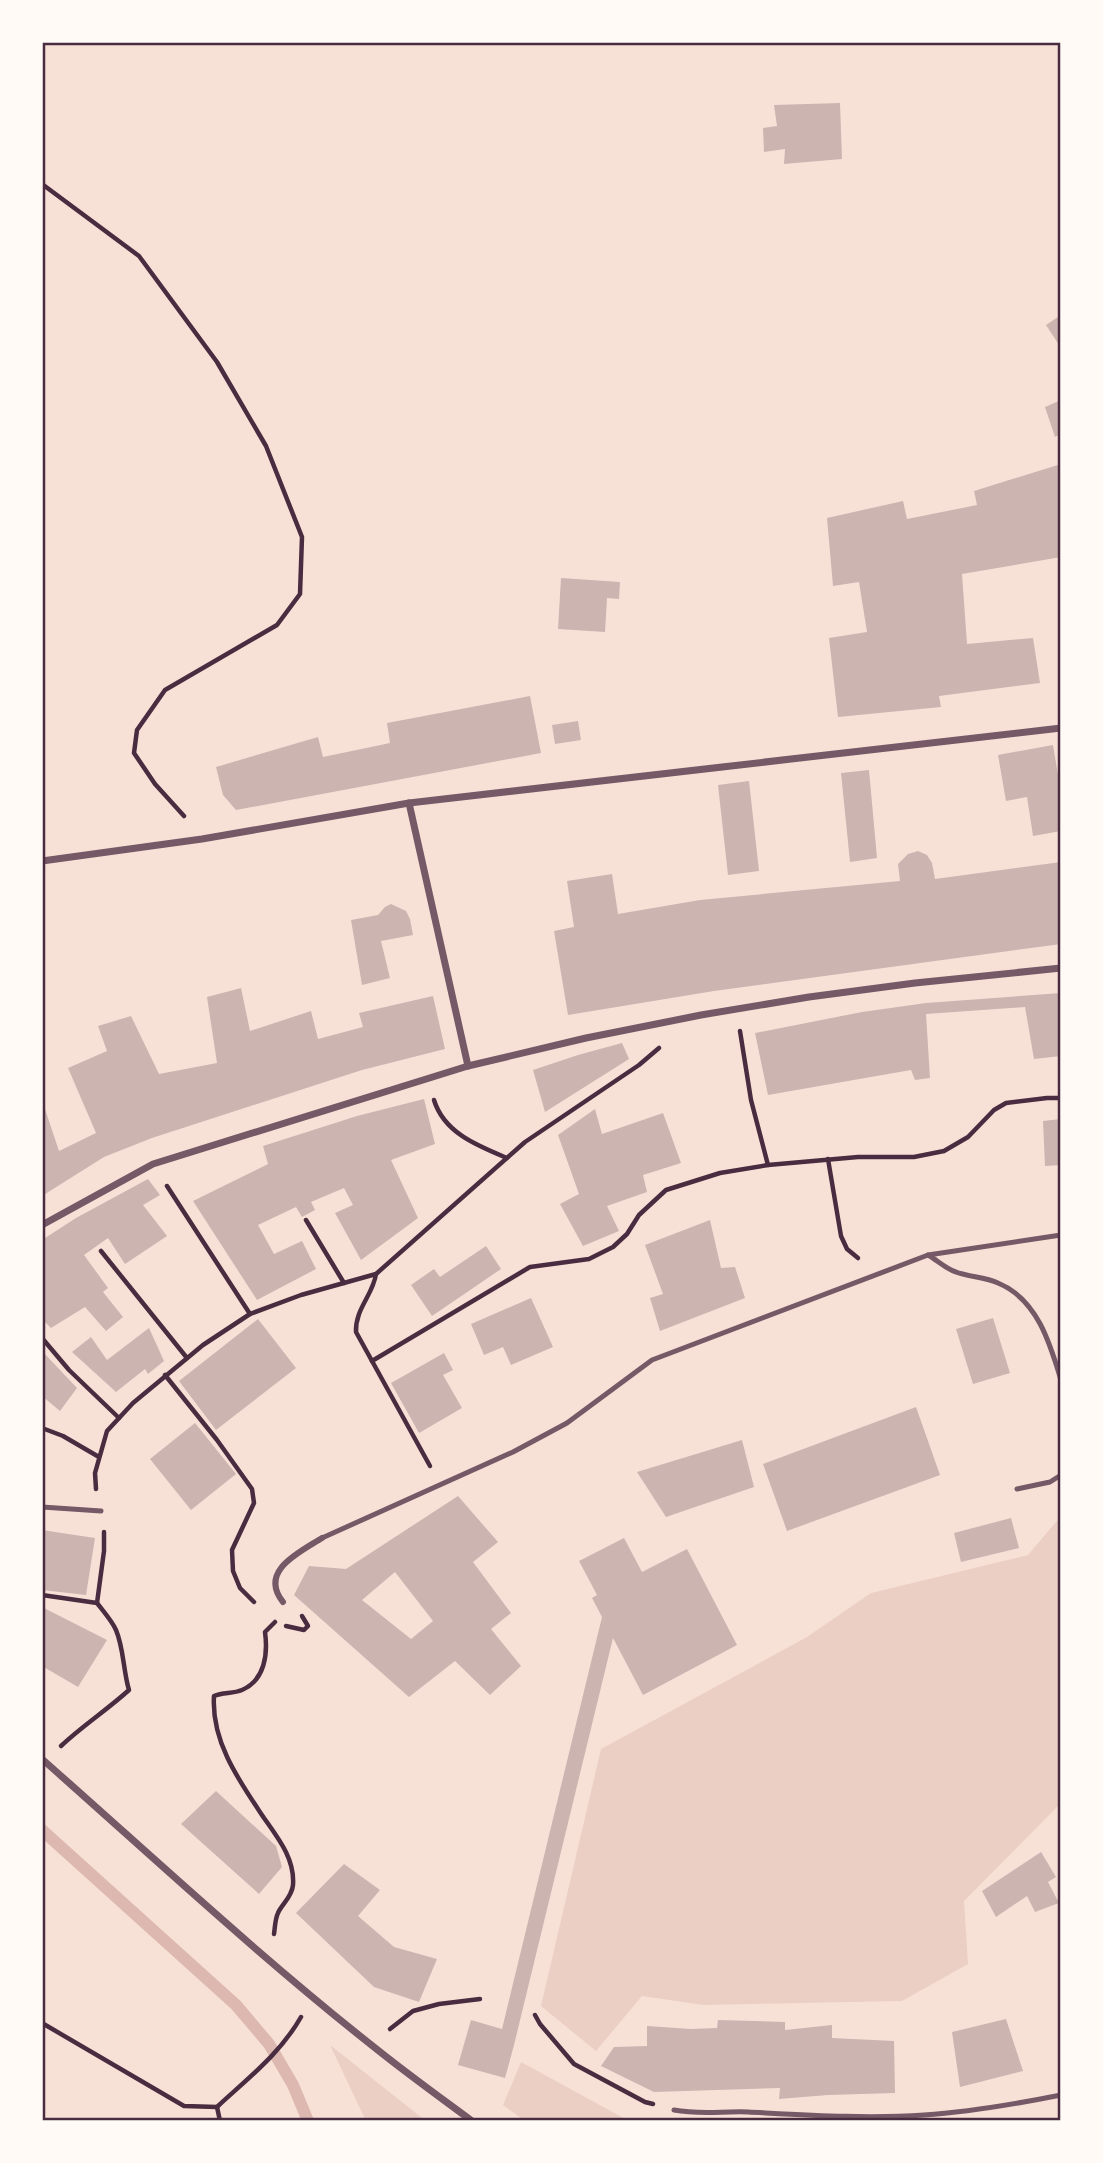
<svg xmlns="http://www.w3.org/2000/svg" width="1103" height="2163" viewBox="0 0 1103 2163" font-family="Jost,sans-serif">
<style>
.green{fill:#ebcfc5}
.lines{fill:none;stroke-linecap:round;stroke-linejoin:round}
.stream{stroke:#dcb8b0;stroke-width:12}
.building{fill:#ccb4b1;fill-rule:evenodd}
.path{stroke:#4a2c40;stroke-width:4.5}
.service{stroke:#755966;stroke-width:5}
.pedestrian{stroke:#755966;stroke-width:6}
.minor{stroke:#755966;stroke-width:7}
.neatline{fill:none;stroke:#4a2c40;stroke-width:2.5}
</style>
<rect width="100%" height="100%" fill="#f7e1d7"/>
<g class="green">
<polygon points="1061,1516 1061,1803 964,1901 968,1964 902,2001 703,2005 642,1996 596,2051 541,2006 601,1749 807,1637 871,1593 1028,1555"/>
<polygon points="330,2045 426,2121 366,2121"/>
<polygon points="521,2062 629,2121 525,2121 503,2105"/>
</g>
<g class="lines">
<polyline class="stream" points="42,1830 236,2005 269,2044 293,2085 308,2121"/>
</g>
<g class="building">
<polygon points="840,103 842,159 784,164 785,149 764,152 763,128 777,126 774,105"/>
<polygon points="1061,315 1061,348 1046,325"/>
<polygon points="1061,400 1061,434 1055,437 1045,407"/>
<polygon points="1061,464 1061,557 962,574 967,644 1033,638 1040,683 939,696 941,707 838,717 829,638 867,632 859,582 833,586 827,518 903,501 907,519 977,505 974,491"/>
<polygon points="561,578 620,582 619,599 607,598 605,632 558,629"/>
<polygon points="530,696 541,753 236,810 223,795 216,767 318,737 323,757 390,743 387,723"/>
<polygon points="578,721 581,740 555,744 552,725"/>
<polygon points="1053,745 1061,793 1061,831 1033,836 1027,797 1006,801 998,755"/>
<polygon points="869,770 877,858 850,862 841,773"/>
<polygon points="749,781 759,871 728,875 718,785"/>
<polygon points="918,851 927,855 932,863 935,879 1061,862 1061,944 714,991 568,1015 554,931 574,927 567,881 612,874 618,914 700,900 900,881 898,864 908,854"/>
<polygon points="391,904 406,911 410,919 413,935 381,941 390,978 362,985 351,920 378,915 385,907"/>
<polygon points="241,988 250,1031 311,1011 318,1039 363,1027 359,1013 433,996 445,1049 362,1070 152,1138 104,1157 42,1196 42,1100 59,1151 96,1133 68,1068 107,1051 98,1026 131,1016 159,1074 217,1063 207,997"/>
<polygon points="1061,993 1061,1056 1034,1059 1025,1007 926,1014 930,1078 915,1080 911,1070 768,1095 755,1033 862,1012 926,1003"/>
<polygon points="622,1043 629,1059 545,1112 533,1070 578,1055"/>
<polygon points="424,1099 435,1144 391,1160 418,1218 361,1260 335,1213 353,1205 344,1188 311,1202 315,1210 302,1217 296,1207 258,1225 274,1254 302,1241 316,1269 257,1300 193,1201 268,1164 263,1146 357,1116"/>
<polygon points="595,1109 602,1134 663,1113 681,1163 643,1175 647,1192 607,1206 619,1231 583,1246 560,1204 579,1194 558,1135"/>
<polygon points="1061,1119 1061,1165 1045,1166 1043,1121"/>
<polygon points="148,1179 160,1195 143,1205 167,1236 125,1264 108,1238 84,1255 108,1288 103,1292 123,1317 106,1331 85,1307 51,1328 42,1319 42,1240 76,1218"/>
<polygon points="710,1220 721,1268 735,1267 745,1298 660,1331 650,1298 663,1294 645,1245"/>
<polygon points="486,1246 501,1269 432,1316 411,1285 434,1269 440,1277"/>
<polygon points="531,1298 553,1347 511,1365 503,1347 484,1355 471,1324"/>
<polygon points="993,1318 1010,1373 973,1384 956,1329"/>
<polygon points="258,1319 296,1368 216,1430 179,1381"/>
<polygon points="149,1328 164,1361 148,1374 145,1369 116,1392 72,1352 91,1337 107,1360"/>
<polygon points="42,1351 77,1388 60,1411 42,1396"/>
<polygon points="444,1353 453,1370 443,1375 462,1408 419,1433 391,1383"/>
<polygon points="916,1407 940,1475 787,1531 763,1464"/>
<polygon points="195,1423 236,1474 191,1510 150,1459"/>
<polygon points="742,1440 754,1487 666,1517 637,1472"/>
<path d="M458 1496 498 1542 473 1562 511 1613 491 1629 521 1666 490 1695 455 1661 409 1697 294 1595 309 1566 346 1569ZM395 1572 433 1621 411 1639 362 1600Z"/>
<polygon points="1011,1518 1019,1548 961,1562 954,1533"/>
<polygon points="42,1530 95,1538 86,1595 42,1590"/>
<polygon points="624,1538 642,1572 687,1549 737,1645 643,1695 613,1638 514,2045 505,2078 458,2065 471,2020 502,2029 602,1617 592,1598 597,1595 579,1561"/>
<polygon points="42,1607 107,1640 78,1687 42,1666"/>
<polygon points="216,1791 276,1846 282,1867 259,1894 181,1824"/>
<polygon points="1041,1852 1056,1877 1048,1882 1059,1903 1035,1912 1027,1896 996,1917 982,1891"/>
<polygon points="344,1864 380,1890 358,1916 394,1947 437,1959 419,2002 374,1987 296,1913"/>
<polygon points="1006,2019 1023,2071 960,2087 952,2032"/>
<polygon points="718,2020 785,2022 785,2030 832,2025 832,2038 894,2041 895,2093 828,2095 779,2099 780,2088 654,2092 601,2066 614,2047 647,2046 647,2026 691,2029 717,2028"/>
</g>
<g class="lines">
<g class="path">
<polyline points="42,184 139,256 217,362 266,446 302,537 300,594 277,625 165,690 137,730 134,753 155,784 184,816"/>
<polyline points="740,1031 751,1100 768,1165"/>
<path d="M434 1100C444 1133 478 1146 507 1158"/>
<polyline points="828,1159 841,1236 847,1249 858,1258"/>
<polyline points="167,1186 250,1314"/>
<polyline points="306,1220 344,1283"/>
<polyline points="101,1251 187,1358"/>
<path d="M376 1274C373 1295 355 1309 356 1332L430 1466"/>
<polyline points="42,1338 69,1370 119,1418"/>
<polyline points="372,1361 530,1267 589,1259 613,1247 627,1234 639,1215 666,1190 720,1173 768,1165 858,1157 914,1157 944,1151 968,1137 994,1110 1006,1103 1047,1098 1061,1098"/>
<polyline points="165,1375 217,1440 252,1489 254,1503 232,1550 233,1571 240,1588 254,1602"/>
<polyline points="42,1428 63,1436 99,1457"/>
<polyline points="96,1489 95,1473 107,1431 133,1403 203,1345 250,1314 301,1295 376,1274 525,1142 639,1065 659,1048"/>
<path d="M42 1595 97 1603C104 1612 112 1621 116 1630 124 1649 123 1670 129 1690 107 1710 82 1726 61 1746"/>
<polyline points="97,1603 104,1551 104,1532"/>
<polyline points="286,1626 304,1630 308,1626 302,1616"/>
<path d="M274 1934C275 1928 275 1919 278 1913 282 1904 292 1897 293 1885 295 1859 278 1838 264 1818 240 1782 211 1742 214 1696 223 1692 233 1694 242 1690 265 1680 268 1654 265 1632L275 1622"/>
<polyline points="535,2015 540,2024 574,2064 645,2102 653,2104"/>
<path d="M42 2023 184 2106 217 2107C247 2079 280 2054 301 2017"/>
<polyline points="390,2029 413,2011 439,2004 480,1999"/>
<polyline points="217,2107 220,2121"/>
</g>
<g class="service">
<path d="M928 1255C937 1260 946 1269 956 1272 969 1277 985 1277 998 1283 1037 1299 1050 1343 1061 1380"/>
<polyline points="1017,1489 1050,1482 1061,1475"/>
<polyline points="42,1507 101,1511"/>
<polyline points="322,1538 513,1452 567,1423 652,1360 928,1255 1061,1235"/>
<path d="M674 2110C700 2115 722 2111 748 2112 806 2115 866 2119 924 2115 970 2112 1016 2104 1061 2095"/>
</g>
<path class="pedestrian" d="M283 1602C258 1571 300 1552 322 1538"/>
<g class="minor">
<polyline points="409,803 468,1066"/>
<polyline points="42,861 202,839 409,803 1061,728"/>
<polyline points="42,1225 153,1164 468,1066 586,1038 701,1015 809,997 915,983 1061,968"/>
<path d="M42 1759C153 1857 262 1959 379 2051 409 2075 441 2098 472 2121"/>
</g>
</g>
<rect width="1103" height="2163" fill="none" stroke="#fffaf5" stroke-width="88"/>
<rect x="44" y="44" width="1015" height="2075" class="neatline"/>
</svg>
